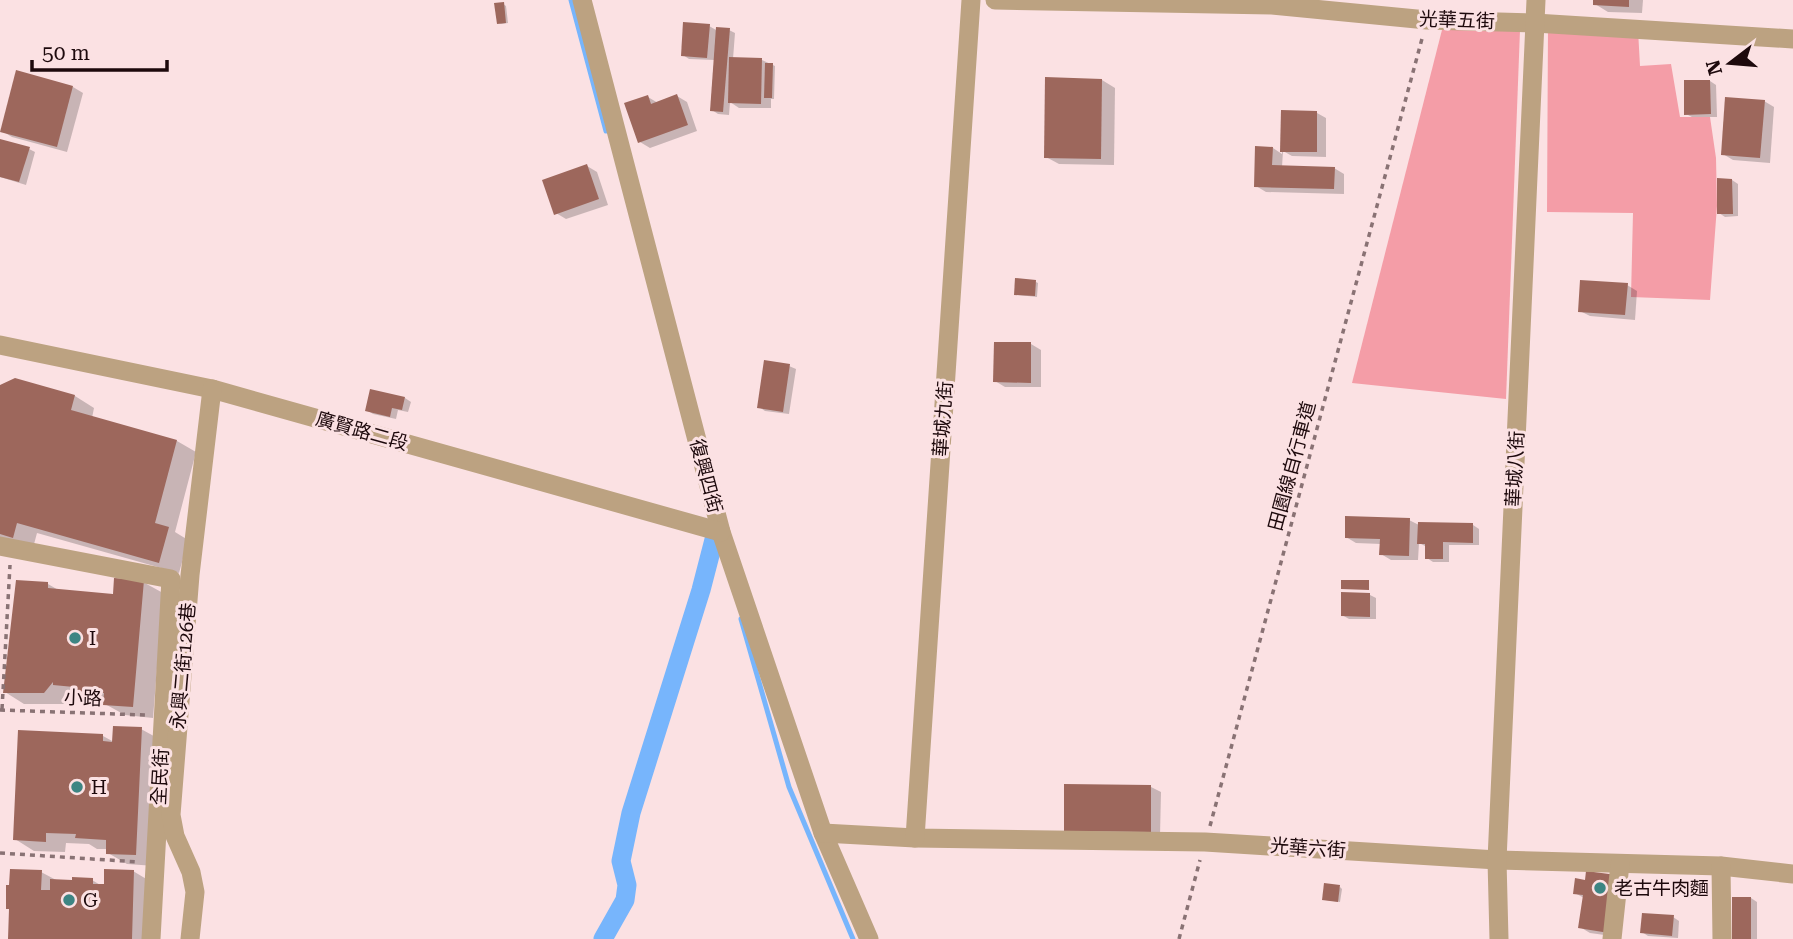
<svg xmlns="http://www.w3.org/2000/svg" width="1793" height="939" viewBox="0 0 1793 939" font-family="'Roboto Serif','Noto Sans TC',serif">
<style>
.green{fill:#f49da7}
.shadow{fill:#0003}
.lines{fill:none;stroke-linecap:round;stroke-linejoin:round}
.stream{stroke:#77b5fc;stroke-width:5}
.canal{stroke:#77b5fc;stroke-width:19}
.building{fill:#9d675c}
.path{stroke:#897274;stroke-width:3.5;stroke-dasharray:5 5;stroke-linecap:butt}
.minor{stroke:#bca281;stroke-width:19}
.poi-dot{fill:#3d8583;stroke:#fbe1e3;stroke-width:2.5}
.labels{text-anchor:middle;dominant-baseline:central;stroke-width:6;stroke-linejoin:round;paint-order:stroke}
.street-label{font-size:19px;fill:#1d090c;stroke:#fbe1e3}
.poi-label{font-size:19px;fill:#1d090c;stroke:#fbe1e3;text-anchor:start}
</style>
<rect width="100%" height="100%" fill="#fbe1e3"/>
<g class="green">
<polygon points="1443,26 1520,30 1506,399 1352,383"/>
<polygon points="1548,26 1638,30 1640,66 1671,64 1680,117 1710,117 1716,158 1717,206 1710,300 1631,297 1633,213 1547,212"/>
</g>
<g class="shadow">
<polygon points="1595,0 1643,0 1642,13 1608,12 1595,4"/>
<polygon points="503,4 506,6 508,23 501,24 498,23"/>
<polygon points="709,26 718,31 729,30 735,33 733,59 762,60 775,66 774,99 771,99 771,108 739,108 730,102 729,115 718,114 712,110 715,60 689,59 683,55"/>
<polygon points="1102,80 1115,88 1114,165 1059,164 1046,157"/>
<polygon points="1710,81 1716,85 1717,117 1692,117 1686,114"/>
<polygon points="73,87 83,93 67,152 12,137 2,131"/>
<polygon points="677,96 687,102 697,131 650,148 640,142 648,97 658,103"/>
<polygon points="1764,101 1774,107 1770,163 1733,160 1723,154"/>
<polygon points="1282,112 1317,113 1326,118 1326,157 1292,156 1283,151 1282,167 1334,168 1344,174 1344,194 1266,192 1256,186 1273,148 1282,154"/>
<polygon points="0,140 29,149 35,152 26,185 0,177"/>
<polygon points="587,166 597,172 608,205 566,219 556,213"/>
<polygon points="1732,180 1738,184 1738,216 1725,217 1719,213"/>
<polygon points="1036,282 1038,283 1037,297 1018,295"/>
<polygon points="1627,285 1637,291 1635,320 1590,316 1580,311"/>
<polygon points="1031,344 1041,350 1041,387 1005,387 995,381"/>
<polygon points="789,366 796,369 789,414 765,411 759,407"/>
<polygon points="0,387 75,396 94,408 92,418 177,441 196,452 175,532 188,540 179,573 37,533 33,548 0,539"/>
<polygon points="405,398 411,402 408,412 398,410 396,419 373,414 367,410"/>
<polygon points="1409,520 1419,525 1473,525 1479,529 1479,545 1449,545 1449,562 1433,562 1427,558 1425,546 1419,543 1418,560 1391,560 1381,554 1381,544 1356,543 1346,537"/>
<polygon points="143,582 163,593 153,718 125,715 105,704 105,702 95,701 88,697 72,694 64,704 24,704 5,692 48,584 60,591 114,596"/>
<polygon points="1370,595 1376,598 1376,619 1349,619 1342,615"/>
<polygon points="141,729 161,740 155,866 127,864 108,853 108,849 97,849 89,844 66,843 65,852 34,851 15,839 103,736 114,742"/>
<polygon points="1151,787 1161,792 1160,836 1076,836"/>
<polygon points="133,871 153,883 151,939 10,939 41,872 58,881 92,880 102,886"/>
<polygon points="1587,882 1619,937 1590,933 1580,927 1584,898 1575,893"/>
<polygon points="1340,887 1342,889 1340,902 1326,900"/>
<polygon points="1751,898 1757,902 1757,939 1735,939"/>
<polygon points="1673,917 1679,921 1678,938 1648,936 1642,932"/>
</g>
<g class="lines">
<g class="stream">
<polyline points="571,0 606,131"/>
<polyline points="741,619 789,787 853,939"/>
</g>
<polyline class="canal" points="603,939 625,900 627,885 621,861 631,813 701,590 716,532"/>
</g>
<g class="building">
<polygon points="1593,0 1629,0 1629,7 1593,5"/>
<polygon points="504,2 506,23 497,24 494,3"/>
<polygon points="683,22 710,24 707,58 681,56"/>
<polygon points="716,27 730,28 723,112 710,111"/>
<polygon points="729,57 762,58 761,104 728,103"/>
<polygon points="765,63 773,63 772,98 764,98"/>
<polygon points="16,70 73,86 57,147 0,132"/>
<polygon points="1045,77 1102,79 1101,159 1044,158"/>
<polygon points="1684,80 1710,80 1711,114 1684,115"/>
<polygon points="677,94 688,125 638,143 624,103 648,95 651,104"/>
<polygon points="1725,97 1765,100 1760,158 1721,155"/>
<polygon points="1281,110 1317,111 1317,152 1280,152"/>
<polygon points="0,139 30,147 19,182 0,177"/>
<polygon points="1255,146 1273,147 1272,165 1335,167 1334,189 1254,187"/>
<polygon points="587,164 599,199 554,215 542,180"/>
<polygon points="1717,178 1732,179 1733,214 1717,214"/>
<polygon points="1015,278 1036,280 1035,296 1014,295"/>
<polygon points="1580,280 1628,283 1625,315 1578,312"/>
<polygon points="994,342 1031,342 1031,383 993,382"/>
<polygon points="764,360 790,364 783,412 757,408"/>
<polygon points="15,378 75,395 71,410 177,440 155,523 169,527 159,563 17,523 13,538 0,534 0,385"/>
<polygon points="370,389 405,397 402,410 392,408 390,417 365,411"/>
<polygon points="1345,516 1410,518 1409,556 1379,555 1380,539 1345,538"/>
<polygon points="1418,522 1473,523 1473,543 1443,542 1443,559 1425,559 1425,544 1417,544"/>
<polygon points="114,578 144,580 133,707 103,705 104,693 74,691 74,687 53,685 53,682 44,693 3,693 16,580 48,582 48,588 113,594"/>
<polygon points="1341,580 1369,580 1369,590 1341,589"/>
<polygon points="1341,592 1370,593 1370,617 1341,616"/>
<polygon points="113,726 142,727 136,855 106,854 106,840 75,838 76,834 46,833 46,842 13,840 18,730 103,734 103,741 112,742"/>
<polygon points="1064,784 1151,785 1151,832 1064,831"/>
<polygon points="10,869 42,870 41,890 50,890 50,879 72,880 72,877 93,878 93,884 104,884 104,869 134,870 132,939 8,939 9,909 6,909 6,885 9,885"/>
<polygon points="1586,871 1617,875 1609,933 1578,928 1583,895 1573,894 1575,878 1585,880"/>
<polygon points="1324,883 1340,885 1338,902 1322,900"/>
<rect x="1732" y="897" width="19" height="42"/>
<polygon points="1642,913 1674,915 1672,936 1640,933"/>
</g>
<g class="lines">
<g class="path">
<polyline points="2,709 10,565"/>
<polyline points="0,710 145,715"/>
<polyline points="1210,826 1423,35"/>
<polyline points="0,853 139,862"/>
<polyline points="1179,939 1200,860"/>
</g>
<g class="minor">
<polyline points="582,0 721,532 823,833 869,939"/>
<polyline points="995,0 1272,5 1427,20 1535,23 1793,39"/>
<polyline points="0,345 212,389 721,532"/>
<polyline points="0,546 171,579 151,939"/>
<polyline points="823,833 915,838 1205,842 1497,860 1721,866 1793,874"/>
<polyline points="915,838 971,0"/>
<polyline points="1721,866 1722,939"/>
<polyline points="190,939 195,892 191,872 175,836 171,815 190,575 212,389"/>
<polyline points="1499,939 1497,860 1536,0"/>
<polyline points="1612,939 1620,864"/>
</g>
</g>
<g class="poi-dot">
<circle cx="75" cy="638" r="7"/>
<circle cx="77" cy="787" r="7"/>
<circle cx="1600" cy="888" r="7"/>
<circle cx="69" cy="900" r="7"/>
</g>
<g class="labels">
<g class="street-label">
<text transform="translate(1457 20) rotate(2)">光華五街</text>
<text transform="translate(943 419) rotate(-86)">華城九街</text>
<text transform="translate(362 431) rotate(16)">廣賢路二段</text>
<text transform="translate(1292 466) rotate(-75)">田園線自行車道</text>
<text transform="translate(1515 469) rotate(-87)">華城八街</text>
<text transform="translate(706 476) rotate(75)">復興四街</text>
<text transform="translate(183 666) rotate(-85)">永興二街126巷</text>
<text transform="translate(83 698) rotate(2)">小路</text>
<text transform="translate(160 777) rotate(-87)">全民街</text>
<text transform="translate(1308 848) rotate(4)">光華六街</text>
</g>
<g class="poi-label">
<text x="89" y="638">I</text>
<text x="91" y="787">H</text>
<text x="1614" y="888">老古牛肉麵</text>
<text x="83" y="900">G</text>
</g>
</g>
<g transform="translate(1730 63) rotate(254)" stroke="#fbe1e3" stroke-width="5" paint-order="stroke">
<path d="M0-5L12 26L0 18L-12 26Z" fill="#1d090c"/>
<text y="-10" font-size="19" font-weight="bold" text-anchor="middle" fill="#1d090c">N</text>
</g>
<path d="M32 60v10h135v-10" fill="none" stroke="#1d090c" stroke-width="3.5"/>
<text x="42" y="60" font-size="21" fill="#1d090c" stroke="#fbe1e3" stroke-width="5" paint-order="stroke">50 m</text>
</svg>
